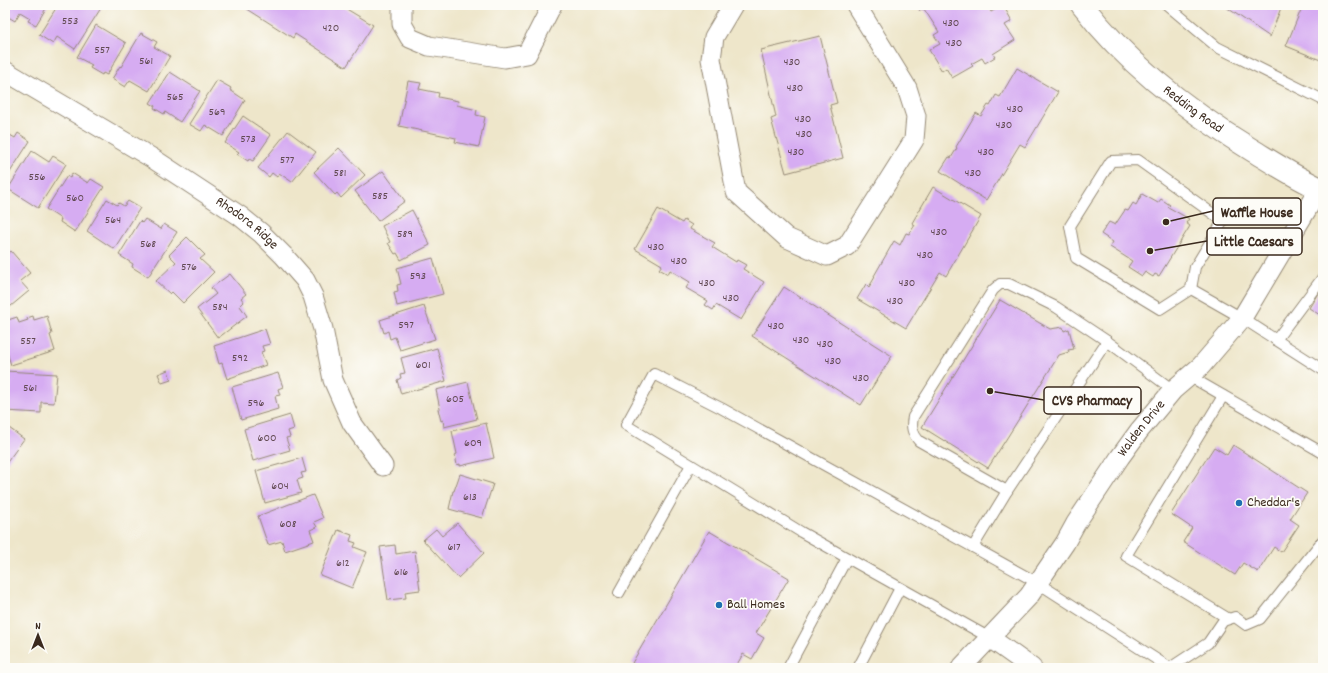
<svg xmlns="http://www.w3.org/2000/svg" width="1328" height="673" viewBox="0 0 1328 673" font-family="Dekko,sans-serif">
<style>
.building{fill:#d6acf2}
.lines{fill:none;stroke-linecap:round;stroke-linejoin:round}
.service-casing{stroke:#948874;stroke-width:12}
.minor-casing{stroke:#948874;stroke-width:21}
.tertiary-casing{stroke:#948874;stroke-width:24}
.service{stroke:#fff;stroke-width:10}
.minor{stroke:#fff;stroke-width:19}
.tertiary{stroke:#fff;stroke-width:22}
.poi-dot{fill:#1f6fb2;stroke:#fdfcf7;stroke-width:1.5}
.labels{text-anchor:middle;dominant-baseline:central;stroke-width:3.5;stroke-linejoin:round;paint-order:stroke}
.number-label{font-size:12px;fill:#624a53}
.street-label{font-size:14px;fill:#3b2a1e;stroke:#fdfcf7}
.poi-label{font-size:14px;fill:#3b2a1e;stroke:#fdfcf7;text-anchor:start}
.leader{fill:none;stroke:#3b2a1e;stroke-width:1.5}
.callout-dot{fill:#3b2a1e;stroke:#fdfcf7;stroke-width:1.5}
.callout{fill:#fdfcf7;stroke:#3b2a1e;stroke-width:1.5}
.callout-label{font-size:15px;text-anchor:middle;font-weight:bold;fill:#3b2a1e}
</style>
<rect width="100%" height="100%" fill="#fdfcf7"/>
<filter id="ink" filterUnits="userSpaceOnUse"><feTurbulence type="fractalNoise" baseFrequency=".025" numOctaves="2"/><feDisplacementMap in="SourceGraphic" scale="8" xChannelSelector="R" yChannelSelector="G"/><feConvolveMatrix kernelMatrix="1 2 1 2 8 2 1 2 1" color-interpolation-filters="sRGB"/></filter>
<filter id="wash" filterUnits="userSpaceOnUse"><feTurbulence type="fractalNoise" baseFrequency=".012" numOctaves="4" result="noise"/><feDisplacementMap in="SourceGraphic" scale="16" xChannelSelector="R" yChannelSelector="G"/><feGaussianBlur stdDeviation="0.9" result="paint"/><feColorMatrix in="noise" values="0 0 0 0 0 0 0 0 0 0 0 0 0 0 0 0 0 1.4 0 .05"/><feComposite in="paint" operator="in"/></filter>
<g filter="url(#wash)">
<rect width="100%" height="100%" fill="#eee6ca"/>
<g id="blocks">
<g class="building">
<polygon points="7,5 48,5 36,25 28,21 30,18 20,12 15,21 5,15 5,8"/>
<polygon points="58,5 96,5 101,8 75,49 57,37 53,44 39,35"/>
<polygon points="241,5 340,5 373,25 346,67 295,34 293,38"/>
<polygon points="916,5 987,5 991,12 1003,5 1012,21 1005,25 1015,40 993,54 995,57 985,63 982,58 971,64 973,66 952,78 946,68 942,71 929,50 940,44 934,35 939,32 924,9 920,11"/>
<polygon points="1223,5 1282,5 1270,37"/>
<polygon points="1303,5 1323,5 1323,61 1286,46"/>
<polygon points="96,25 126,43 107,75 103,73 102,75 90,68 92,65 77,57"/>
<polygon points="141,33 157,42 154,47 170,56 149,91 130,80 125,87 112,79 120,66 121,67"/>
<polygon points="820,36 837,103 830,105 843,158 786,173 771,119 776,117 761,50"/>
<polygon points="1017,68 1058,92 1025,147 1020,144 986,200 940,171 949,157 951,158 957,148 956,147 976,113 981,116 988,105 990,106 996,95 1000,97"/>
<polygon points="170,72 200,91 180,122 165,112 164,114 154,108 155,106 150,103"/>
<polygon points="217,80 231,88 230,90 245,100 223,136 205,125 201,131 189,124"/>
<polygon points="408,81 421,83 419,89 439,93 438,97 458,101 457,105 477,110 476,115 485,117 479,147 455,142 456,138 399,126"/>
<polygon points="243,116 271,135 253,161 249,159 248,161 237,154 239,152 225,143"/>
<polygon points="288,131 316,152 292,182 279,173 277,177 272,173 269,177 258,168"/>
<polygon points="18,133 30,141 5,180 5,138 7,139 10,135 15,138"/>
<polygon points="339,148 365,175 341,198 337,193 335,195 314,172"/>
<polygon points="32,151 49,162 53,156 66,164 38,208 8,189"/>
<polygon points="383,171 405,201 378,221 355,191"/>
<polygon points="72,173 88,183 91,179 104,187 75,232 60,222 61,219 46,209 67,176 70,178"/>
<polygon points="933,187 981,216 946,276 940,272 906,328 857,299 866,284 869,287 875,277 874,276 894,241 900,245 906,233 909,234 915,225 912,223"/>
<polygon points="1142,194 1158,203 1161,199 1170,205 1168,207 1189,219 1186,223 1190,226 1159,276 1155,274 1153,277 1145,272 1142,276 1128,267 1132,261 1110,247 1113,242 1101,234 1109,222 1115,225 1125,210 1128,211 1133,203 1136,205"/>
<polygon points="107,199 117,205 119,203 124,206 128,201 140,208 114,249 87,231"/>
<polygon points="658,209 682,223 684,220 692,225 690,229 715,243 712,247 736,262 737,260 746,265 743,269 764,282 741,320 716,305 713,310 705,305 708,301 686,288 690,282 670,270 668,274 659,269 662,265 635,249"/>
<polygon points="412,210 430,245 401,260 397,253 395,254 388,243 390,242 382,226"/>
<polygon points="145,219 161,229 164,224 177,232 148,277 132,267 133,264 119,255 140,221 142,223"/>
<polygon points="187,237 205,255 200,259 214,272 183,303 172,292 170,294 156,281 176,262 169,255"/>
<polygon points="11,251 30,273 20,281 29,291 5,311 5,256"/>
<polygon points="433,258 443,294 397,306 394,292 398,291 397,285 401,284 397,268"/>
<polygon points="230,274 246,294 241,298 244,302 240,306 247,316 218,338 197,309 216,294 211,288"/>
<polygon points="1323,285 1323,317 1309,308"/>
<polygon points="784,287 892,356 861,405 752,336"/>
<polygon points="1000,300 1050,329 1063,327 1064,331 1069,329 1074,349 1068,350 1069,352 1059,355 988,468 922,427"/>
<polygon points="424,306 435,339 400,350 395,337 390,339 388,331 384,333 380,320"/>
<polygon points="33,316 34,320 47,316 52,334 50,335 55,351 11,365 5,346 5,321 17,317 19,323 28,320 27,318"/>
<polygon points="265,329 270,344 262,346 264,351 261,352 266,365 227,379 222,363 219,364 214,346"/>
<polygon points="437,348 446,381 401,394 397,380 401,378 400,374 405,373 401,358"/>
<polygon points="168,370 171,380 162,383 158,374"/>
<polygon points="5,371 57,374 54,403 41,402 41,413 5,411"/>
<polygon points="278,373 283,387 278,389 280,395 275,396 278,409 241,420 232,387"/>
<polygon points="468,382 477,419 444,427 443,420 441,421 438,409 440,409 436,390"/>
<polygon points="290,415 294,429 288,431 290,437 286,438 290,450 253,461 244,429"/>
<polygon points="486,423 494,458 460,466 460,464 457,465 455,455 457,454 452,431"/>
<polygon points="5,425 24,439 5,465"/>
<polygon points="1233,445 1307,493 1290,519 1299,525 1281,552 1274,547 1258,572 1243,563 1235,575 1183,542 1192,528 1171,514 1214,447 1227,455"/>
<polygon points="302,458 306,472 301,473 303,478 297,480 301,493 265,503 256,471"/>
<polygon points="460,474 493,484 482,518 449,509 453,491 454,491"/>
<polygon points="313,495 323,518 314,522 317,527 310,530 314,541 285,551 282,541 268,545 258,516"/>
<polygon points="457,523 484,553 458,578 423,540 436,529 442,536"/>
<polygon points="338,530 352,535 350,541 356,543 354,547 367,552 352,588 320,575"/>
<polygon points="709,531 789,578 756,633 764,638 752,659 743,654 735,668 640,668 632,663"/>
<polygon points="395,545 396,554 415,551 420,590 405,592 406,598 388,600 380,547"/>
</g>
</g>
</g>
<g filter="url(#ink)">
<use href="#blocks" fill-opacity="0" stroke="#948874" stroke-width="1"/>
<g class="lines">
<g class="service-casing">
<g id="service">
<polyline points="1167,5 1217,47 1323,100"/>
<polygon points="1138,160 1223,221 1195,267 1191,289 1160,309 1076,258 1070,226 1111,161"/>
<polyline points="1191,289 1242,318 1323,370"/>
<polyline points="1276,340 1323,277"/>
<polyline points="1189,376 1323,453"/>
<polyline points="1223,396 1126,556 1229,619"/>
<path d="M1007 491 919 441C912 433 911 427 913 417L993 290 1000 284H1009L1056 307 1107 341 1173 390"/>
<polyline points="973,547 1007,491 1107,341"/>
<polyline points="619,593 691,465"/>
<polyline points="990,638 801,532 626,425 654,374 721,408 1038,583 1170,668"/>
<polyline points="788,668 847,558"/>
<polyline points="858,668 900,588"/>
<polyline points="1170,668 1208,643 1223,621 1235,617 1246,625 1260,619 1323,540"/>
</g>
</g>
<g class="minor-casing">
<g id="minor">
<polyline points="402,5 402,24 410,38 429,46 505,58 527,54 552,5"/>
<polyline points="733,5 714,37 711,59 736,192 787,238 827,256 847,246 914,140 916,116 907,88 856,5"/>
<path id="s1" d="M5 71 152 158 240 216 261 233 284 256 305 280 313 296 323 329 333 380 352 423 383 466"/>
<polyline points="990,638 1032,668"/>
<path id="s2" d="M961 668 1029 596 1065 543 1076 523 1120 457 1139 431 1173 390 1201 366 1242 318 1319 189"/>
</g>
</g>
<g class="tertiary-casing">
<g id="tertiary">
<path id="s3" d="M1082 5C1128 65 1188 111 1252 150 1275 164 1298 179 1323 190"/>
</g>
</g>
<use href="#service" class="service"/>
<use href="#minor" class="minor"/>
<use href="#tertiary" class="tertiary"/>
</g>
</g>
<g class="poi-dot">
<circle cx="1239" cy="503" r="4"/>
<circle cx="719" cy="605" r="4"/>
</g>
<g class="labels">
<g class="number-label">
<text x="70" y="21">553</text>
<text x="951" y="23">430</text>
<text x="331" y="28">420</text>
<text x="954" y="43">430</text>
<text x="102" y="50">557</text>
<text x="146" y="61">561</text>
<text x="792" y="62">430</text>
<text x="795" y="88">430</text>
<text x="175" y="97">565</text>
<text x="1015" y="109">430</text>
<text x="217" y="112">569</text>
<text x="803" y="119">430</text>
<text x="1004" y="125">430</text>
<text x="804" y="134">430</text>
<text x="248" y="139">573</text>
<text x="796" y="152">430</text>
<text x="986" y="152">430</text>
<text x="287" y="160">577</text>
<text x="340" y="173">581</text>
<text x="973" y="173">430</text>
<text x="37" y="177">556</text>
<text x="380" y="196">585</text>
<text x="75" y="198">560</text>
<text x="113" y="220">564</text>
<text x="939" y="232">430</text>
<text x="405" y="234">589</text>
<text x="148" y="244">568</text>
<text x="656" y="247">430</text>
<text x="925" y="255">430</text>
<text x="679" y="261">430</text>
<text x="189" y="267">576</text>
<text x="418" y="276">593</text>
<text x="707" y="283">430</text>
<text x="907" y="283">430</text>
<text x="731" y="298">430</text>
<text x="895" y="301">430</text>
<text x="220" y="307">584</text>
<text x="406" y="325">597</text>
<text x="776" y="326">430</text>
<text x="801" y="340">430</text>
<text x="28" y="341">557</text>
<text x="825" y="344">430</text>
<text x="240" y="358">592</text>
<text x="833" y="361">430</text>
<text x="423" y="365">601</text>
<text x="861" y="378">430</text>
<text x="30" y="388">561</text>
<text x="455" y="399">605</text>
<text x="256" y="403">596</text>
<text x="267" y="438">600</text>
<text x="473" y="443">609</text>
<text x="280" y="486">604</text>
<text x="470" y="497">613</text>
<text x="288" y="524">608</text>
<text x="454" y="547">617</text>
<text x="343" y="563">612</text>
<text x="401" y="572">616</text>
</g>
<g class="street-label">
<text stroke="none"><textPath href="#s3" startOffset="153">Redding Road</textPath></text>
<text stroke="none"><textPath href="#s1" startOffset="286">Rhodora Ridge</textPath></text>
<text stroke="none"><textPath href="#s2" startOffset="301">Walden Drive</textPath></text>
</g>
<g class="poi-label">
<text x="1247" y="503">Cheddar's</text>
<text x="727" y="605">Ball Homes</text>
</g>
</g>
<path class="leader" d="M1166 222L1213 211M1150 251L1207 241M990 391L1044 400"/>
<g class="callout-dot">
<circle cx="1166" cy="222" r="4"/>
<circle cx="1150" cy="251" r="4"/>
<circle cx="990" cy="391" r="4"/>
</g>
<g class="callout">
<rect x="1213" y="198" width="88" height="27" rx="4"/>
<rect x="1207" y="228" width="95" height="27" rx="4"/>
<rect x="1044" y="387" width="97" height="27" rx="4"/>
</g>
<g class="callout-label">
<text x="1257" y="217">Waffle House</text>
<text x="1254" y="246">Little Caesars</text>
<text x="1092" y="405">CVS Pharmacy</text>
</g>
<rect width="1328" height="673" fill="none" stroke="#fdfcf7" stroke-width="20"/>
<g transform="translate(38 635)" stroke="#fdfcf7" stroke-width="3" paint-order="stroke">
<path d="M0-3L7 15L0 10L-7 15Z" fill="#3b2a1e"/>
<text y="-6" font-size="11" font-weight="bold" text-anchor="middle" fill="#3b2a1e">N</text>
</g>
</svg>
